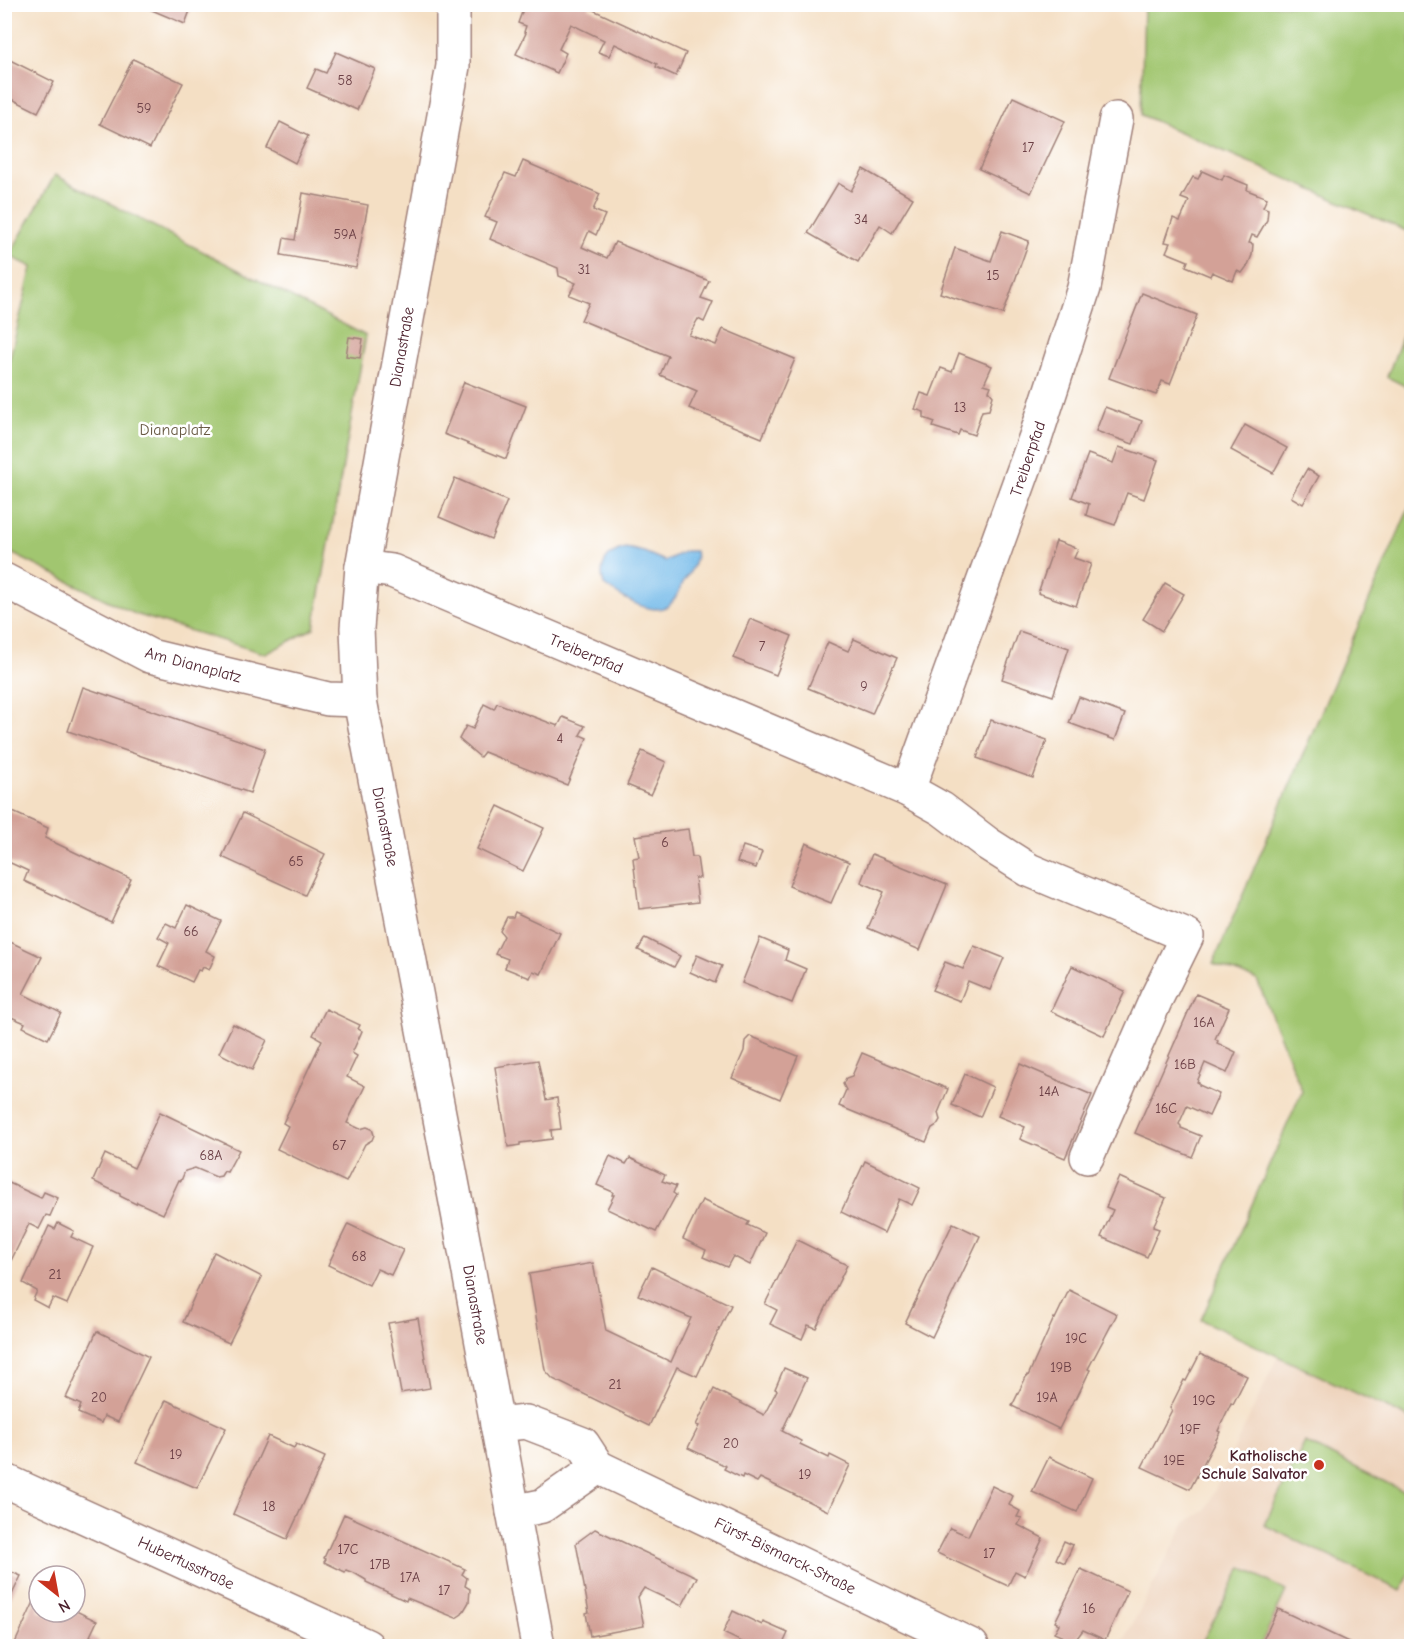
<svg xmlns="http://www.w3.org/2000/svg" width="1416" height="1651" viewBox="0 0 1416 1651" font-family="'Comic Neue',sans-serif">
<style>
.built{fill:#edd1b9}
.green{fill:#a1c670;stroke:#76724e;stroke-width:1.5}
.water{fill:#70b8e8;stroke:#5d6c8a;stroke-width:1.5}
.building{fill:#d3a197}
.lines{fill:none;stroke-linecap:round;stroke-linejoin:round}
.minor-casing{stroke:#9f7f78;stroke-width:36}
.minor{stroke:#fff;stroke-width:33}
.poi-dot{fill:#c8321e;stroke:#fff;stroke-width:2}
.labels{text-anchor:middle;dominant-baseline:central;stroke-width:5;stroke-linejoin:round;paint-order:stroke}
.number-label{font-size:14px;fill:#6c4046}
.street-label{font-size:16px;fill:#4a1f2b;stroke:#fff}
.park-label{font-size:16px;fill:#685943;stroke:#fff}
.poi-label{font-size:16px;font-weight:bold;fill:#4a1f2b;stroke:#fff;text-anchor:end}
</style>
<rect width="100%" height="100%" fill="#fff"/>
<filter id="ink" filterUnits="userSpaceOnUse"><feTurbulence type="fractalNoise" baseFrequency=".0167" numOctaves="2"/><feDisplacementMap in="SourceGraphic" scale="12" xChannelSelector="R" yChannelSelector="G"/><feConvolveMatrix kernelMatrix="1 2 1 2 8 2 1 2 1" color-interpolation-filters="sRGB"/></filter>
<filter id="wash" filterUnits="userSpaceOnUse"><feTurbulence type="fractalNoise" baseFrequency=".008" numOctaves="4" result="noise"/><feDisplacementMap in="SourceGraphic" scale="24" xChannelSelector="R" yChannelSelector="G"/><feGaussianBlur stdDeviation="1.35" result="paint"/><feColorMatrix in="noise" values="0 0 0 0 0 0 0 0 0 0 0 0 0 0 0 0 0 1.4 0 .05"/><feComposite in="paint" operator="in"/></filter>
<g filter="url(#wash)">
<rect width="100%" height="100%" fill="#f4dfc4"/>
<polygon class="built" points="1278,1356 1411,1419 1411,1646 1121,1646 1186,1522 1205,1511"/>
<g class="green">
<polygon points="1144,5 1411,5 1411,233 1141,115"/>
<polygon points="55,175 366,336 314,628 266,654 135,614 5,550 5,378 32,267 9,256"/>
<polygon points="1411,314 1411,389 1387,377"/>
<polygon points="1411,503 1411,1419 1201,1320 1302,1091 1257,980 1213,964"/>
<polygon points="1305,1442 1411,1495 1411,1570 1401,1591 1264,1525"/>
<polygon points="1242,1567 1286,1591 1260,1646 1200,1646"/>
</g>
<path class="water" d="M626 548 644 552 665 561 685 551H695C698 561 690 573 684 581 679 590 677 599 669 605 652 618 618 595 604 585 598 566 606 552 626 548Z"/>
<g id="blocks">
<g class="building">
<polygon points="148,4 200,4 197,11 191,8 185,24 147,8"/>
<polygon points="525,4 534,8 535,4 590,4 589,8 686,53 676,76 656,67 657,64 615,44 609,56 598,52 604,40 571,24 559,49 566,53 557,73 516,54 526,33 524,32 526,26 518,23"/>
<polygon points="336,52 375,69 357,110 307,88 316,69 326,73"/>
<polygon points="4,57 54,82 38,112 4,95"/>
<polygon points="133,59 183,83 150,148 100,124"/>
<polygon points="1013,97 1065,121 1031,193 979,169"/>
<polygon points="280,122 308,136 295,163 267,148"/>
<polygon points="523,161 600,194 593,210 605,215 596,235 589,231 582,247 607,258 615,242 709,281 701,298 713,302 704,322 698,319 689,335 716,345 723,329 795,359 762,438 689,408 697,391 660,375 668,356 581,320 589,303 569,295 576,283 559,276 558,268 490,239 497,222 485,217 505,173 516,177"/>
<polygon points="863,169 913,198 892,233 880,225 858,262 808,233 838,183 851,191"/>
<polygon points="1202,171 1222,180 1224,175 1248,185 1247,190 1267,198 1263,207 1268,209 1267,220 1257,237 1252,235 1249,243 1253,244 1252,255 1248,265 1242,273 1237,271 1233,281 1212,272 1210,276 1186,266 1188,261 1166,252 1170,243 1165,242 1173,218 1180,221 1189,201 1181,198 1193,177 1198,179"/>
<polygon points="303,193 368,205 356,268 281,255 284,238 295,240"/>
<polygon points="1002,231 1029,241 1003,314 940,293 955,248 991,261"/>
<polygon points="1142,293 1197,315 1170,384 1162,381 1156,395 1109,378"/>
<polygon points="349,337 363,339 360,358 346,356"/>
<polygon points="959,353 992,366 984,384 991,386 989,391 993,396 989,410 982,411 974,435 960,430 958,435 933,427 935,422 924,418 924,412 915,409 921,393 930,396 941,368 952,372"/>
<polygon points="464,382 526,406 506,459 444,434"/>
<polygon points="1105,407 1142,421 1133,444 1096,431"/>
<polygon points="1245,425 1287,448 1273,473 1231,450"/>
<polygon points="1119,447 1158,460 1144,499 1127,493 1115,525 1086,515 1089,504 1072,497 1088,454 1113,463"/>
<polygon points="1307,469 1319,476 1303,504 1291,497"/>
<polygon points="455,478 507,501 491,539 439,517"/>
<polygon points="1056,541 1078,549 1074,558 1091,564 1076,606 1038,593"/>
<polygon points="1165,583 1184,594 1162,631 1143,619"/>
<polygon points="750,619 792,636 776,675 733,658"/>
<polygon points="1019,631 1069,648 1053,696 1002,679"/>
<polygon points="854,639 897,658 872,714 808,688 828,642 848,651"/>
<polygon points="83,687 265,749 250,793 68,731"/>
<polygon points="1079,697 1125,714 1115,740 1069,723"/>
<polygon points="497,703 558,726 563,717 585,726 580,735 587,738 567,785 484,752 480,757 459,739 466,726 473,729 484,704 494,709"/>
<polygon points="991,720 1047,740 1033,778 977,758"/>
<polygon points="642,751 666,762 651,795 627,785"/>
<polygon points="498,806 544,828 523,871 477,849"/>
<polygon points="4,808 48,828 45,838 131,879 111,922 24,881 28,871 4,860"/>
<polygon points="243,813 325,854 305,895 222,857"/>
<polygon points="688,829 692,857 697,857 700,878 695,878 698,902 639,909 633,858 639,857 635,836"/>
<polygon points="806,843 849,862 831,903 789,886"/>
<polygon points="743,846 762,852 756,868 737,862"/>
<polygon points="872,854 947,885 920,950 868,928 884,892 861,882"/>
<polygon points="187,905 221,921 206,951 215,956 209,970 203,967 201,971 198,970 192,982 158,966 169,943 158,937 166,923 176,928"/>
<polygon points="515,912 560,933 541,974 533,971 530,978 505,968 508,959 495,954 504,936 500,931 507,917 513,917"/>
<polygon points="645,938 680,956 674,967 638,950"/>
<polygon points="760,938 788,950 785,960 806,969 792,1003 742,983"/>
<polygon points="4,939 42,957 23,994 61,1013 48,1039 23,1027 25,1023 4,1014"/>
<polygon points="974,946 1004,958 990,990 968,981 960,1001 932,990 945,962 963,969"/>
<polygon points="697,955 722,966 715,983 690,972"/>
<polygon points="1072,966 1125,991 1104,1036 1051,1011"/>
<polygon points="1196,994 1229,1008 1215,1039 1218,1041 1217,1043 1236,1052 1227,1073 1205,1063 1197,1082 1199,1083 1199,1085 1219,1094 1209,1116 1187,1106 1179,1124 1181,1126 1181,1128 1201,1136 1192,1157 1135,1133"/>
<polygon points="326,1009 360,1025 358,1029 362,1031 352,1053 357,1056 347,1077 365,1086 347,1123 360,1129 367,1127 372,1129 374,1135 372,1140 365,1144 346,1182 277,1149 288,1126 283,1123 322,1040 313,1035"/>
<polygon points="233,1024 267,1040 252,1070 219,1053"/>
<polygon points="750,1036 798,1056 780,1099 732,1078 744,1051 745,1041"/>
<polygon points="862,1053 948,1089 938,1113 940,1120 937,1125 932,1128 926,1142 839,1106 846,1090 843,1084 846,1078 852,1076"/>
<polygon points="538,1060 546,1100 557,1098 561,1129 551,1130 552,1139 520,1143 520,1145 508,1147 495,1067"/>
<polygon points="1020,1064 1092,1095 1065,1158 1020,1139 1025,1127 998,1116"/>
<polygon points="965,1074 993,1087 980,1117 952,1105"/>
<polygon points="160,1112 239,1150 227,1172 224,1171 221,1176 216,1177 195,1168 185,1171 181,1181 179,1180 163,1214 137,1202 136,1204 120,1196 120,1194 93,1181 105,1154 134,1168"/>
<polygon points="610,1156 626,1164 630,1158 665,1175 662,1181 676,1186 673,1193 676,1195 656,1232 607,1209 614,1195 612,1195 613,1192 597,1185"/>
<polygon points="865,1161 920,1188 912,1205 899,1199 884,1233 841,1212"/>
<polygon points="1119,1177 1166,1198 1153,1227 1159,1229 1147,1257 1101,1237 1113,1210 1106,1207"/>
<polygon points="7,1182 41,1198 44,1192 58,1198 50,1216 46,1215 39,1229 29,1224 4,1275 4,1186"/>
<polygon points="702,1200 749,1222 747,1225 765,1233 750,1265 733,1256 727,1267 703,1257 706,1250 683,1239"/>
<polygon points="58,1223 74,1231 71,1237 93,1247 67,1304 53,1298 48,1308 33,1300 37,1291 23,1283 49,1226 55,1229"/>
<polygon points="953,1223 980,1236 932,1337 905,1323"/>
<polygon points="348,1224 403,1250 391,1275 377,1269 369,1285 328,1265"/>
<polygon points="797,1240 847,1265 816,1328 808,1325 802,1339 770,1324 777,1310 765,1304"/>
<polygon points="214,1252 262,1277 229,1343 183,1322"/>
<polygon points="593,1263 606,1331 671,1362 691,1318 638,1295 652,1267 731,1305 697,1376 677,1367 649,1426 553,1379 545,1370 529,1274"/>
<polygon points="1069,1290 1117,1314 1088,1369 1090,1370 1076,1399 1074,1399 1059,1429 1012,1406 1027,1375 1028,1376 1054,1318 1055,1319"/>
<polygon points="418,1318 430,1388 401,1393 388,1323"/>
<polygon points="97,1331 149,1357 118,1422 104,1416 101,1423 78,1413 81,1405 66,1398"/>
<polygon points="1200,1354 1247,1376 1233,1404 1231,1403 1218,1431 1220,1432 1190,1489 1142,1467 1172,1410 1170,1408 1184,1380 1186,1381"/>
<polygon points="784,1368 807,1378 782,1431 801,1441 800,1444 829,1458 830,1455 850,1465 828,1511 760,1478 757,1482 743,1475 742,1478 724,1469 726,1466 688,1448 699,1426 696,1425 714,1389 764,1415 777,1390 775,1389"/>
<polygon points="166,1400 226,1428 197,1488 137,1462"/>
<polygon points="268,1436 294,1448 296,1444 325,1457 287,1539 233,1514"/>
<polygon points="1049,1457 1092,1478 1077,1512 1032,1492"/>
<polygon points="992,1486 1013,1496 1009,1505 1020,1511 1017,1517 1022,1518 1018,1525 1043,1538 1025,1576 1015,1571 1008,1586 937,1553 950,1528 968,1536"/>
<polygon points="344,1514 465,1569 462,1574 467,1578 465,1586 470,1589 469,1602 462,1614 456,1618 407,1598 406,1601 366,1582 366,1580 356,1574 346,1570 345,1572 324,1562 326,1559 324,1558"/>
<polygon points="595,1529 697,1577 682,1606 644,1588 638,1597 644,1626 590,1636 586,1613 589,1612 576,1543"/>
<polygon points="1064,1541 1073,1545 1065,1563 1056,1559"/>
<polygon points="4,1569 21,1576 4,1611"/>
<polygon points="1081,1569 1128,1591 1105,1640 1083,1630 1074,1642 1054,1633 1059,1624 1055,1622"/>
<polygon points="39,1591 39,1612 75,1612 75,1598 80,1601 76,1611 97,1621 90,1636 99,1641 96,1646 22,1646 15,1643"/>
<polygon points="1278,1609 1357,1646 1260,1646"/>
<polygon points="733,1611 762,1625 763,1622 788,1633 782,1646 750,1646 723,1633"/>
</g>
</g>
</g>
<g filter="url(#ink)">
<use href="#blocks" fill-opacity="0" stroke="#9f7f78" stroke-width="1.5"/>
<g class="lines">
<g class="minor-casing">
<g id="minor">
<polyline points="453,4 453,66 362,567 357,628 360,700 459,1218 538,1646"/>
<polyline points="362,567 392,571 908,790 942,809 988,844 1029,870 1187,936 1156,999 1087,1157"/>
<polyline points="4,580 150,656 328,699 360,700"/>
<polyline points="908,790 1036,436 1084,288 1116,119"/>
<polyline points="497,1425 526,1422 583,1444 598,1467 972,1646"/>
<polyline points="4,1480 367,1646"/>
<polyline points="513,1512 542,1506 598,1467"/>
</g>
</g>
<use href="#minor" class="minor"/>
</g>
</g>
<circle class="poi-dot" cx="1319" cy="1465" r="6"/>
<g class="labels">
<g class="number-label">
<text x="345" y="80">58</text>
<text x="144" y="108">59</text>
<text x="1028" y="147">17</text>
<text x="861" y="219">34</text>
<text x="345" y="234">59A</text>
<text x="584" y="269">31</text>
<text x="993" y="275">15</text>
<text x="960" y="407">13</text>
<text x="762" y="646">7</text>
<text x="864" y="686">9</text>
<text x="560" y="738">4</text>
<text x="665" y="842">6</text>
<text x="296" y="861">65</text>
<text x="191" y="931">66</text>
<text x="1204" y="1022">16A</text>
<text x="1185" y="1064">16B</text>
<text x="1049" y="1091">14A</text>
<text x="1166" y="1108">16C</text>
<text x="339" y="1145">67</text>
<text x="211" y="1155">68A</text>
<text x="359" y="1256">68</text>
<text x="55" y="1274">21</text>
<text x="1076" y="1338">19C</text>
<text x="1061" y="1367">19B</text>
<text x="615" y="1384">21</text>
<text x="99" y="1397">20</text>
<text x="1047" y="1397">19A</text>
<text x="1204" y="1400">19G</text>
<text x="1190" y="1429">19F</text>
<text x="731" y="1443">20</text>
<text x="176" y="1454">19</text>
<text x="1174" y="1460">19E</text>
<text x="805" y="1474">19</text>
<text x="269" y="1506">18</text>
<text x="348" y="1549">17C</text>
<text x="989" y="1553">17</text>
<text x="380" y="1564">17B</text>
<text x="410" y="1577">17A</text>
<text x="444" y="1590">17</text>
<text x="1089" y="1608">16</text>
</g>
<g class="street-label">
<text transform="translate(402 347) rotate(-80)">Dianastraße</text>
<text transform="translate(1028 459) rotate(-71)">Treiberpfad</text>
<text transform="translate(586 654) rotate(23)">Treiberpfad</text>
<text transform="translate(193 665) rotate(15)">Am Dianaplatz</text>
<text transform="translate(385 827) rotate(79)">Dianastraße</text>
<text transform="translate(475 1305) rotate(80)">Dianastraße</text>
<text transform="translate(785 1556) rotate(26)">Fürst-Bismarck-Straße</text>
<text transform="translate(186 1563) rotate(25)">Hubertusstraße</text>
</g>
<g class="park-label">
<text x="175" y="430">Dianaplatz</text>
</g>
<g class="poi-label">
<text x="1307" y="1456">Katholische<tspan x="1307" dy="18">Schule Salvator</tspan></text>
</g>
</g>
<rect width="1416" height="1651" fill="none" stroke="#fff" stroke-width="24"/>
<g transform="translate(57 1594) rotate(149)"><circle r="28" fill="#ffffff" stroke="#b7a5aa" stroke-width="1.5"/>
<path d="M0-4.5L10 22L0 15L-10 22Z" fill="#c8321e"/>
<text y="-9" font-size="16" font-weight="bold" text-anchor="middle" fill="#4a1f2b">N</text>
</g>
</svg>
